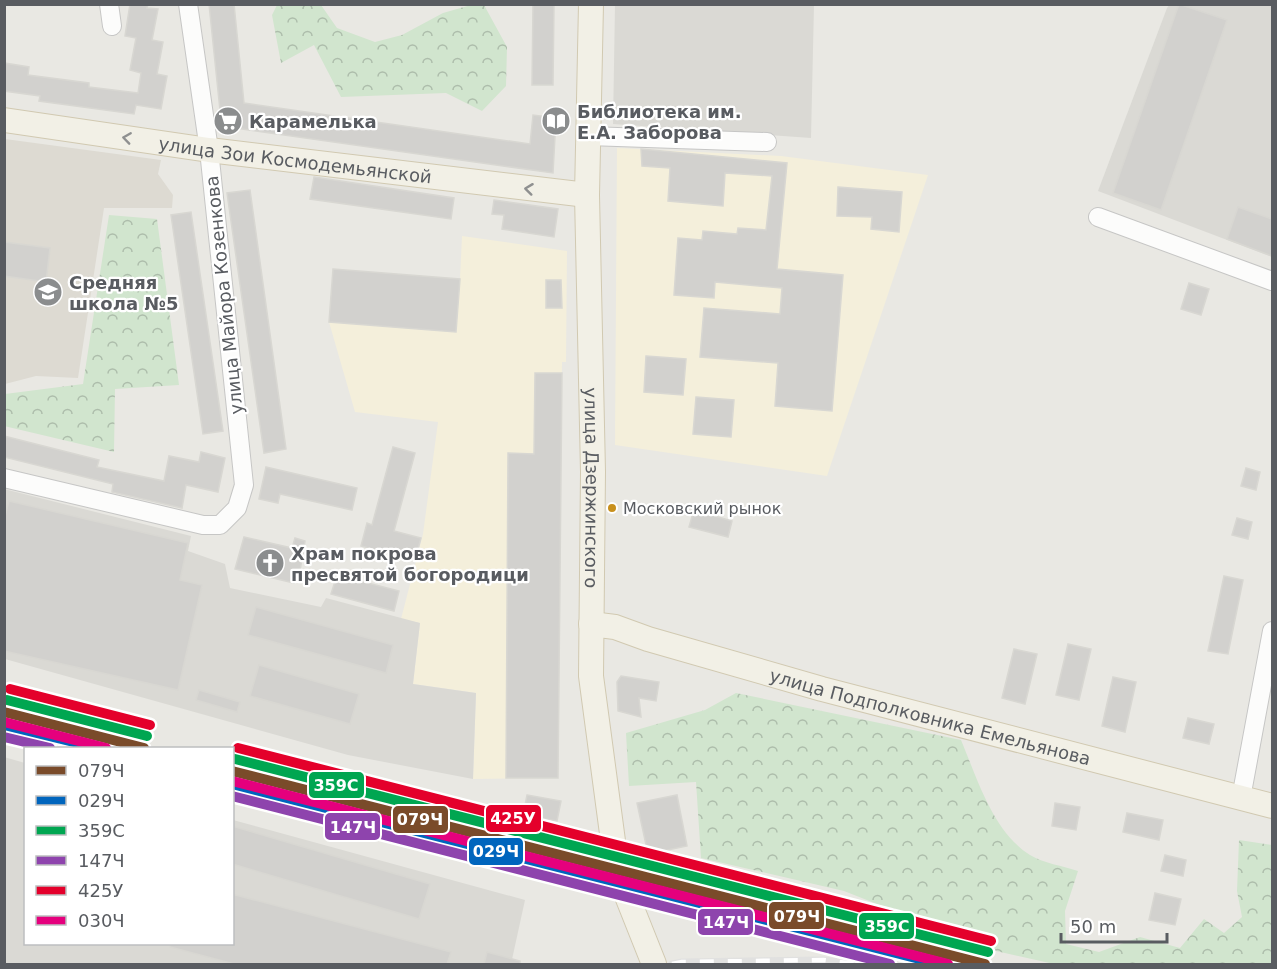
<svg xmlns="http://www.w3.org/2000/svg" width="1277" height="969" viewBox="0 0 1277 969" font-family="'DejaVu Sans',sans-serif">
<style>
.commercial{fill:#f4efdb}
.industrial{fill:#dad9d4}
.education{fill:#dddad2}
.forest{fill:url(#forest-crowns)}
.building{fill:#d2d1ce;stroke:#d8d7d2;stroke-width:1.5}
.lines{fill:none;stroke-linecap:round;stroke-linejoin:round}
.minor-casing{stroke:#c6c6c5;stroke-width:20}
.major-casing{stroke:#d1c9b1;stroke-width:26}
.minor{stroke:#fcfcfb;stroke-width:18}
.major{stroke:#f2f0e6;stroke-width:24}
.rail-casing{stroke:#e1e1e0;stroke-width:7}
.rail{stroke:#fff;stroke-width:4.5;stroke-dasharray:14;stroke-linecap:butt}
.rail-1-casing{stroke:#fff;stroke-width:15}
.rail-2-casing{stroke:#fff;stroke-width:15}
.rail-3-casing{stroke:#fff;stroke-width:15}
.rail-4-casing{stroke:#fff;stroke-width:15}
.rail-5-casing{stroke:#fff;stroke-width:15}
.rail-6-casing{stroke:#fff;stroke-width:15}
.rail-1{stroke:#7a4b2a;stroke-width:10}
.rail-2{stroke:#0065bd;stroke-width:10}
.rail-3{stroke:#00a651;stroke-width:10}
.rail-4{stroke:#8e44ad;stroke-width:10}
.rail-5{stroke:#e4002b;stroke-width:10}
.rail-6{stroke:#e5007d;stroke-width:10}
.oneway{stroke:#8f9090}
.bus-dot{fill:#c8901d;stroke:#fff;stroke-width:2}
.labels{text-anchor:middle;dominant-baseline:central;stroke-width:4.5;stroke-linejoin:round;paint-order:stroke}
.bus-label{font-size:16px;fill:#595c61;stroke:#fff;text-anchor:start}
.poi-label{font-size:18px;font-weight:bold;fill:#595c61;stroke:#fff;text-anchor:start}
.street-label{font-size:18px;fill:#595c61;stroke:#fff}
.line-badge{stroke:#fff;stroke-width:2}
.badge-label{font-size:16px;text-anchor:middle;font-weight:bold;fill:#fff}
</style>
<defs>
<pattern id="forest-crowns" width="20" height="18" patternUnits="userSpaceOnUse" patternTransform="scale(1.5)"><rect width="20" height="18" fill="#d1e5ce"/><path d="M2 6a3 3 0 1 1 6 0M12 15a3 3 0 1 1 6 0" fill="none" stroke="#adbdab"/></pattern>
</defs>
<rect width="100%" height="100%" fill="#e9e8e3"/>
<g class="commercial">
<polygon points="617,148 781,156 928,175 827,476 615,445"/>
<polygon points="462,236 567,251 566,362 562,362 558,778 473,779 476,693 413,684 420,623 401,619 423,534 438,422 355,412 329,322 333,269 460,279"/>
</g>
<g class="industrial">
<polygon points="1170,4 1272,5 1272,257 1098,191 1167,8"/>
<polygon points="615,5 814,5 811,138 613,124"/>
<polygon points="4,489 191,536 188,551 225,564 230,588 321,607 326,598 420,623 413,684 476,693 473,779 348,755 5,659"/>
<polygon points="4,757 25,763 26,944 232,944 233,820 525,900 511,964 5,964"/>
</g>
<polygon class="education" points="5,139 161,160 158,174 173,195 172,208 104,208 78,378 36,376 5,384"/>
<g class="forest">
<polygon points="277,5 321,5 337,28 375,42 402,35 443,13 471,5 484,5 507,47 506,86 482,111 446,93 341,97 314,45 281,63 272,15"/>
<polygon points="109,215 157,219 179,385 115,389 114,452 4,426 5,394 83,384"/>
<path d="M736 693 961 740C977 778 993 832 1030 855 1043 863 1063 866 1078 871L1065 911 1066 944 1099 952 1140 937 1180 948 1204 919 1224 933 1242 917 1237 891 1239 840 1272 845V964H1054L996 951 844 891 701 858 696 782 629 786 626 733 705 710Z"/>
</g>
<g class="building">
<polygon points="130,4 148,4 147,8 158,9 152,40 163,42 157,74 167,76 161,109 136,105 134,114 39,101 40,96 4,91 4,63 29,67 28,75 89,83 89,87 138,93 141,73 130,70 136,38 125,36"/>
<polygon points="209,4 234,4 244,103 530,144 533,115 556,118 553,173 228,127 221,120"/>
<polygon points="533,4 554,4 553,85 532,85"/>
<polygon points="1179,4 1227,20 1161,210 1113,193"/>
<polygon points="641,149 787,163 777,269 843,275 832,411 775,406 778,363 700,357 704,308 780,314 782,288 715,282 714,298 674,295 678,238 702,240 703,231 737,234 738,228 766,230 772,176 725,173 723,206 668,201 670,168 642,166"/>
<polygon points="314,177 454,198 451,219 310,199"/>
<polygon points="838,187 902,192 899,232 871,229 872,217 837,216"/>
<polygon points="250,190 286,449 264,453 227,193"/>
<polygon points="494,200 558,209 554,237 502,229 504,215 492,214"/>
<polygon points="1238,207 1272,219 1272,256 1227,239"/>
<polygon points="191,212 223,431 203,434 171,215"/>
<polygon points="4,242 50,248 46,282 4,276"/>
<polygon points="333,269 460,279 456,332 329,322"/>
<polygon points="546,280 561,280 562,308 546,308"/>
<polygon points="1189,283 1209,289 1201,315 1181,309"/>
<polygon points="646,356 686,359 683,395 644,392"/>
<polygon points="535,373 562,373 558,778 506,778 508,453 534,454"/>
<polygon points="696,397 734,400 731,437 693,434"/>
<polygon points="4,436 99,460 97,467 164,481 169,456 199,462 201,452 225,458 218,492 186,485 182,508 112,492 113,484 4,457"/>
<polygon points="393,447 415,453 394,531 421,538 415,560 361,546 367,523 372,525"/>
<polygon points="266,467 357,488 352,510 280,494 278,503 259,499"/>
<polygon points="1246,468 1260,472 1256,490 1241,486"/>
<polygon points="9,501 188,543 180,580 202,585 178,690 4,651 4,520"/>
<polygon points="694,510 732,521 728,537 689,527"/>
<polygon points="1237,518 1252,522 1248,539 1232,535"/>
<polygon points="244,537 292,548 295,538 305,541 299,577 296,576 294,583 235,569"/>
<polygon points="337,575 399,591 394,611 331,594"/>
<polygon points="1224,576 1243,580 1228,654 1208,651"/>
<polygon points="256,607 393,645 386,673 248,635"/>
<polygon points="1068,644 1091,649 1079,700 1056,695"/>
<polygon points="1014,649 1037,654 1025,704 1002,698"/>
<polygon points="259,665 359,694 350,724 250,696"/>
<polygon points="621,676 659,682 656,701 639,698 641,717 618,711 617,682"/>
<polygon points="1113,677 1136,682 1125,732 1102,726"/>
<polygon points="199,690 240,702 237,712 196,700"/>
<polygon points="1188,718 1214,724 1209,744 1183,738"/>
<polygon points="527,795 561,801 557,821 523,815"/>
<polygon points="677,795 687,846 648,854 637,803"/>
<polygon points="1055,803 1080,807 1076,830 1052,826"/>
<polygon points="1127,813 1163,820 1159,840 1123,832"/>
<polygon points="232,826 430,884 419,919 232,864"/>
<polygon points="1165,855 1186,860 1183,876 1161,871"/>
<polygon points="1155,893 1181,899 1175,925 1149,920"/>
<polygon points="232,894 451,952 447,964 234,964 170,947 170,944 232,944"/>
<polygon points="487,952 520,961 520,964 484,964"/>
</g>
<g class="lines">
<g class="minor-casing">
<g id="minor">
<polyline points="109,4 112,26"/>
<polyline points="588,136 767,142"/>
<polyline points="1098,217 1272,281"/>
<polyline points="4,478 203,525 220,525 237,508 244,485 209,150 188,4"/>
<polyline points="1241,798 1272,631"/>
</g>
</g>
<g class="major-casing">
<g id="major">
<path id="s1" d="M591 4 587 195 593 472 591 676 617 871 654 964"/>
<path id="s2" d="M4 120 209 150 587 195"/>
<path id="s3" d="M591 624 615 627 648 639 822 689 1272 806"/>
</g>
</g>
<use href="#minor" class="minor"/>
<use href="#major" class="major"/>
<g class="rail-casing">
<polyline id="rail" points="672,964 682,962 823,960 856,964"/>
</g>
<use href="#rail" class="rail"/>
<g class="rail-1-casing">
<g id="rail-1">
<polyline points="4,712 144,748"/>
<polyline points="232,771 985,964"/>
</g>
</g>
<g class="rail-2-casing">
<g id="rail-2">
<polyline points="4,725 98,748"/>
<polyline points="232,784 939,964"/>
</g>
</g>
<g class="rail-3-casing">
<g id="rail-3">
<polyline points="7,700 147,736"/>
<polyline points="235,759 988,952"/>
</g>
</g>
<g class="rail-4-casing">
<g id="rail-4">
<polyline points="4,737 50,748"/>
<polyline points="232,796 890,964"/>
</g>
</g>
<g class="rail-5-casing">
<g id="rail-5">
<polyline points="10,689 150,725"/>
<polyline points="238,748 991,941"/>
</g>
</g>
<g class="rail-6-casing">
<g id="rail-6">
<polyline points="4,722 106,748"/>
<polyline points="232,781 948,964"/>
</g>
</g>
<use href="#rail-1" class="rail-1"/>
<use href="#rail-2" class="rail-2"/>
<use href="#rail-3" class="rail-3"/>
<use href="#rail-4" class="rail-4"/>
<use href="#rail-5" class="rail-5"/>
<use href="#rail-6" class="rail-6"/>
</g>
<defs><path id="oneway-chevron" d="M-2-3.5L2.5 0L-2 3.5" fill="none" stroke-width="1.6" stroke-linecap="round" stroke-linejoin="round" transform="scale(1.5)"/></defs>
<g class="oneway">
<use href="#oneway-chevron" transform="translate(127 138) rotate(-172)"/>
<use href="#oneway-chevron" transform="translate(529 189) rotate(-173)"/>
</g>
<defs>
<g id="supermarket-disc" transform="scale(1.5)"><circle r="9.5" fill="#8b8d8e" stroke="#fff"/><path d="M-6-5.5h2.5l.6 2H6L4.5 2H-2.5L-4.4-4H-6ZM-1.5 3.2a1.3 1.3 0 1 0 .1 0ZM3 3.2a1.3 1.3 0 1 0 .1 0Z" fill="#fff"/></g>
<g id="library-disc" transform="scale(1.5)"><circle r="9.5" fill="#8b8d8e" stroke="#fff"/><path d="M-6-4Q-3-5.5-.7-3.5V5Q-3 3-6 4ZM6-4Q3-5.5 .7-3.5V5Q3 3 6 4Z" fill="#fff"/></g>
<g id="school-disc" transform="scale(1.5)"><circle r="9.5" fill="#8b8d8e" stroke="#fff"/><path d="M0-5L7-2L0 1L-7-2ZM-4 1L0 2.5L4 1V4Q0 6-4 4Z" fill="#fff"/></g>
<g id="church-disc" transform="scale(1.5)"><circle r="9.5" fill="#8b8d8e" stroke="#fff"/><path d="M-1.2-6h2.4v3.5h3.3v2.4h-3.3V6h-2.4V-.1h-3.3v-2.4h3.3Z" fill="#fff"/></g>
</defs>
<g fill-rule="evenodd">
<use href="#supermarket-disc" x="228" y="121"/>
<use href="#library-disc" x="556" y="121"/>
<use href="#school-disc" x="48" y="292"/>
<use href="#church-disc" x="270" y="563"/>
</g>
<circle class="bus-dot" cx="612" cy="508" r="5"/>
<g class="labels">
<g class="bus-label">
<text x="623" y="508">Московский рынок</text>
</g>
<g class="poi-label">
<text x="577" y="111">Библиотека им.<tspan x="577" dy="21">Е.А. Заборова</tspan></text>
<text x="249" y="121">Карамелька</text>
<text x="69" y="282">Средняя<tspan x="69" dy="21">школа №5</tspan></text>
<text x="291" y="553">Храм покрова<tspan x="291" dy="21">пресвятой богородици</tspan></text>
</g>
<g class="street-label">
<text stroke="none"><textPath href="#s2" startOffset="294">улица Зои Космодемьянской</textPath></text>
<text transform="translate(224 295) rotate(-96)">улица Майора Козенкова</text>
<text stroke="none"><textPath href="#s1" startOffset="484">улица Дзержинского</textPath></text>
<text stroke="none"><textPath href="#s3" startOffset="352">улица Подполковника Емельянова</textPath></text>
</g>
</g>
<g class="line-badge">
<rect x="308" y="771" width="57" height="28" rx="6" fill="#00a651"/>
<rect x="485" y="804" width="57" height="29" rx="6" fill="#e4002b"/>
<rect x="392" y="805" width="57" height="29" rx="6" fill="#7a4b2a"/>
<rect x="324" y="812" width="57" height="29" rx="6" fill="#8e44ad"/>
<rect x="468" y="837" width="56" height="29" rx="6" fill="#0065bd"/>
<rect x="768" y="901" width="57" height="29" rx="6" fill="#7a4b2a"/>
<rect x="697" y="908" width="57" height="28" rx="6" fill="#8e44ad"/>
<rect x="858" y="912" width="57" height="28" rx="6" fill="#00a651"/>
</g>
<g class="badge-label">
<text x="336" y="791">359С</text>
<text x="513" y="824">425У</text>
<text x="420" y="825">079Ч</text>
<text x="353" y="833">147Ч</text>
<text x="496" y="857">029Ч</text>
<text x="797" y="922">079Ч</text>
<text x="726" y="928">147Ч</text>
<text x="887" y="932">359С</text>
</g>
<rect width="1277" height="969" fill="none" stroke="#595c61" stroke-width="12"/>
<rect x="24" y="747" width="210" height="198" fill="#ffffff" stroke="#bdbec0" stroke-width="1.5"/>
<rect x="36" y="766" width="30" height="9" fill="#7a4b2a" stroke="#bdbec0" stroke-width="1.5"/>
<text x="78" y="777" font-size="18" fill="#595c61">079Ч</text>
<rect x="36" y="796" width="30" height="9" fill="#0065bd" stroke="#bdbec0" stroke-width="1.5"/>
<text x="78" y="807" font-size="18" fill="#595c61">029Ч</text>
<rect x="36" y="826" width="30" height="9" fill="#00a651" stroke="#bdbec0" stroke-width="1.5"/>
<text x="78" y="837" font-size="18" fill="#595c61">359С</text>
<rect x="36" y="856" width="30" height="9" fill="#8e44ad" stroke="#bdbec0" stroke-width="1.5"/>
<text x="78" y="867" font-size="18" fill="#595c61">147Ч</text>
<rect x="36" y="886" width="30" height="9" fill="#e4002b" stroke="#bdbec0" stroke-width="1.5"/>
<text x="78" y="897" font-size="18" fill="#595c61">425У</text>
<rect x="36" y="916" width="30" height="9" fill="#e5007d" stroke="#bdbec0" stroke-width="1.5"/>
<text x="78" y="927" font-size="18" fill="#595c61">030Ч</text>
<path d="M1061 933v9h106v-9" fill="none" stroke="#595c61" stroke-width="3"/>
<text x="1070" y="933" font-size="18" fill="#595c61" stroke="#ffffff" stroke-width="4.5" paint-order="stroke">50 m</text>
</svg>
